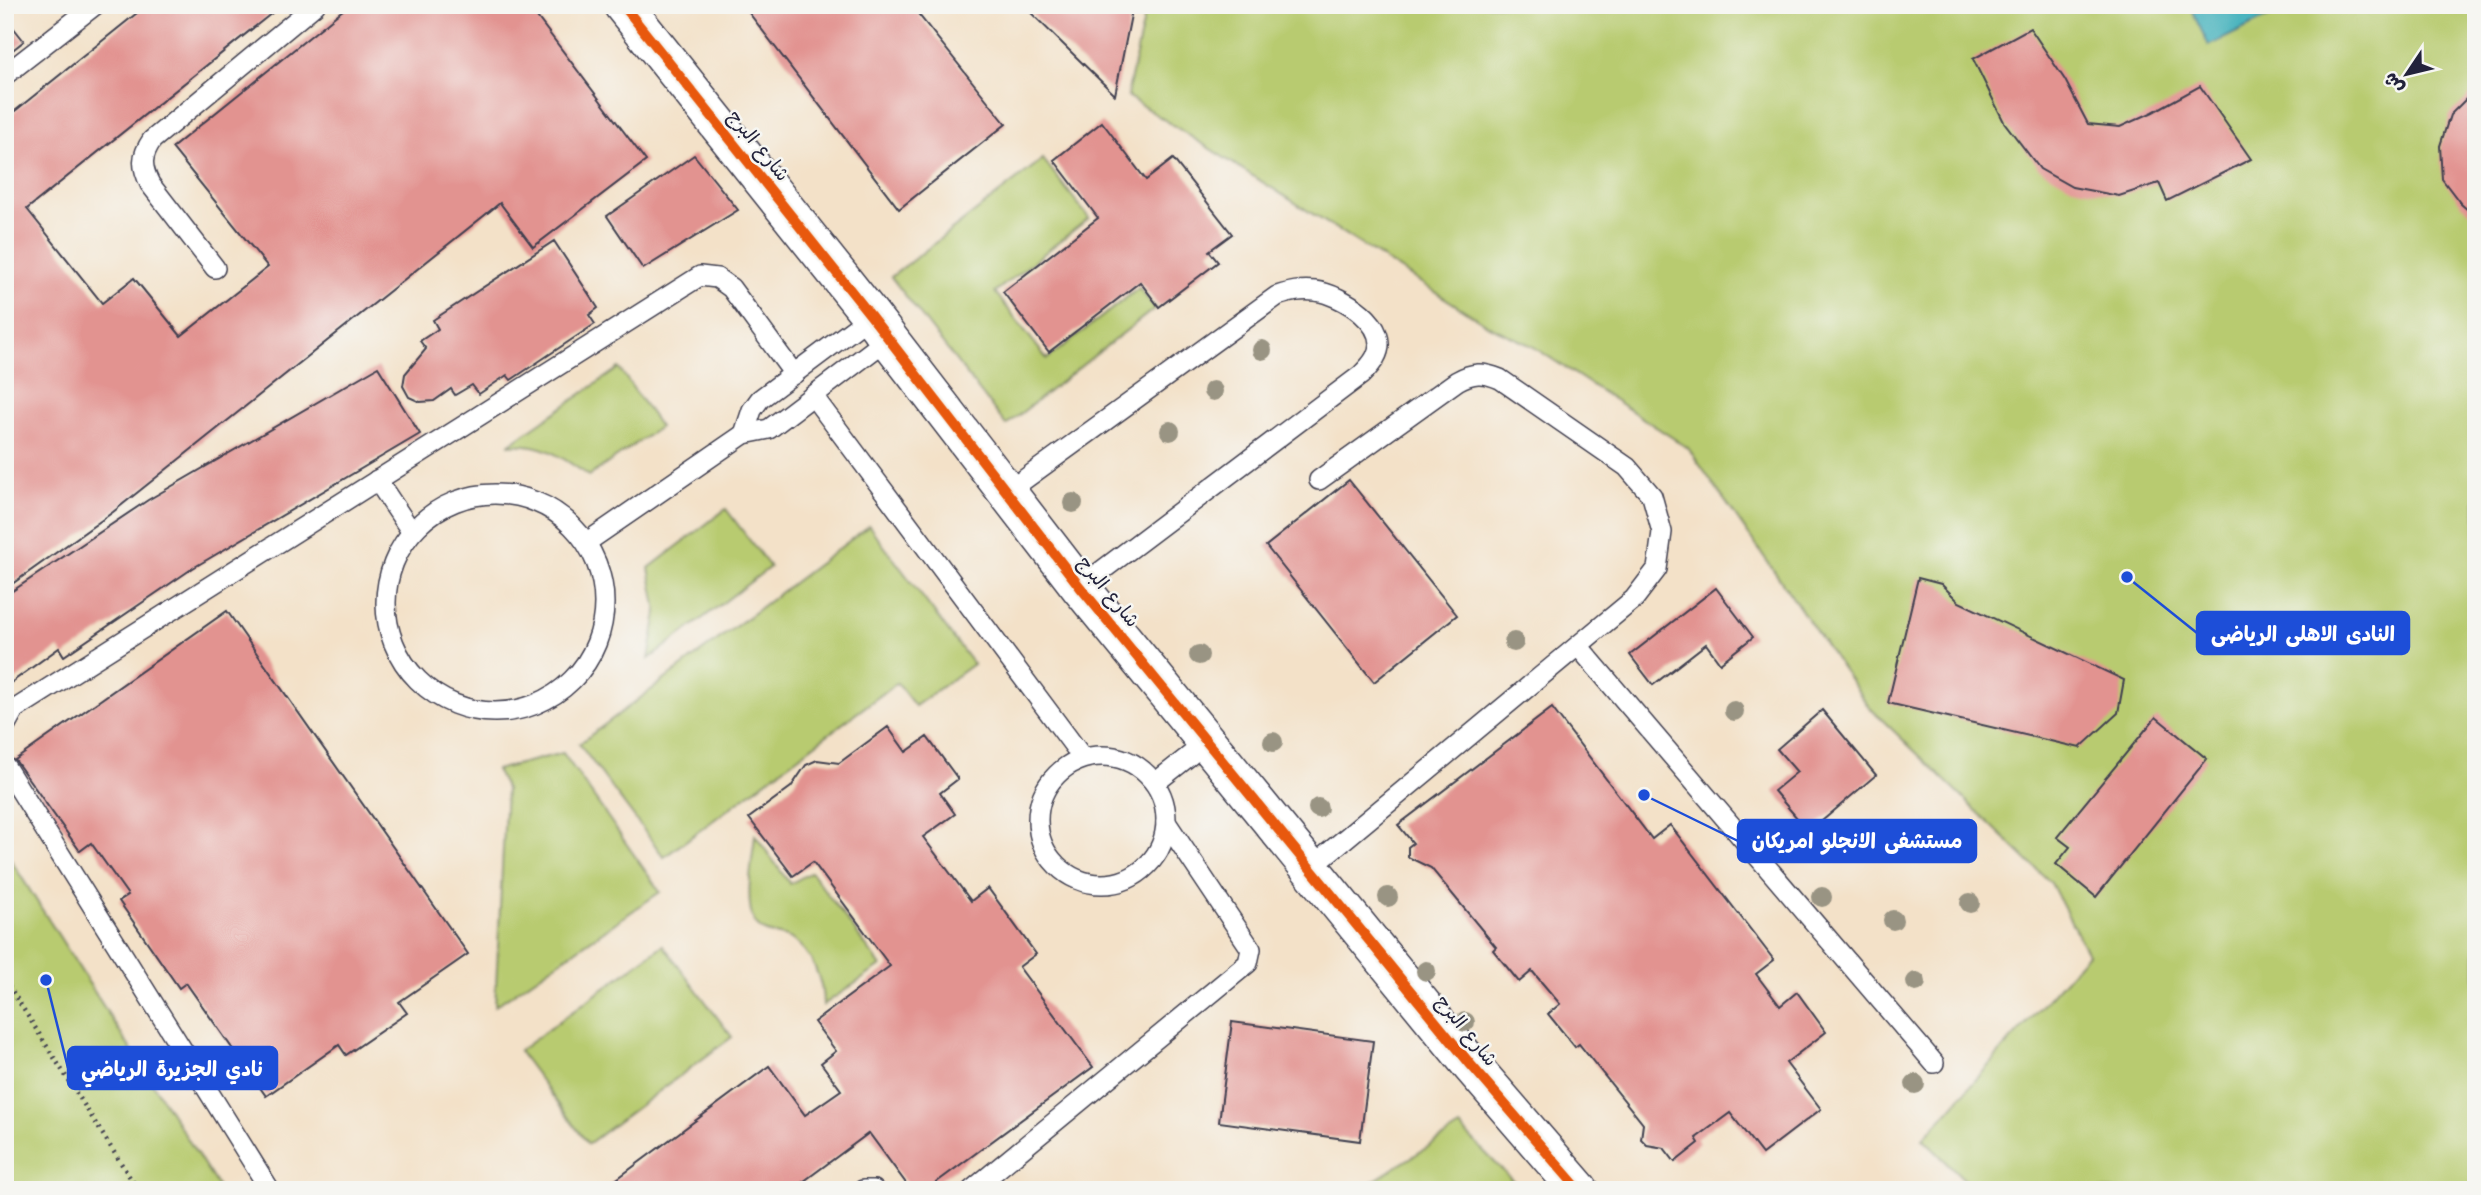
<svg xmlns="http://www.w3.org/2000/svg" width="2481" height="1195" viewBox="0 0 2481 1195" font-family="'Architects Daughter','Playpen Sans Arabic',sans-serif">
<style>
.green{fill:#b8cb6f;stroke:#6d7655;stroke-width:2}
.water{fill:#41b0bb;stroke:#32697b;stroke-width:2}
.building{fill:#e29390}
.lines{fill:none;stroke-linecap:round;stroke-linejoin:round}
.service-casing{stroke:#413f50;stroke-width:22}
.minor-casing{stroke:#413f50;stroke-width:41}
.path{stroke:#413f50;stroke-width:4.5;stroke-dasharray:2 5;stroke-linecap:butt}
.service{stroke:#fff;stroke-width:19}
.minor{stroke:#fff;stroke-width:38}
.cycleway-casing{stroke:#f6f6f2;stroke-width:15}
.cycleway{stroke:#e8590c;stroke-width:10}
.tree{fill:#999483}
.labels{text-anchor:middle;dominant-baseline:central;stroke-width:5;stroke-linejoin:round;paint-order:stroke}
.street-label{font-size:19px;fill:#22223b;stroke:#f6f6f2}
.leader{fill:none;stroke:#1d4ed8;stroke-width:2.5}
.callout-dot{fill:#1d4ed8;stroke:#f6f6f2;stroke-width:2.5}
.callout{fill:#1d4ed8;stroke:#1d4ed8;stroke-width:2.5}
.callout-label{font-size:21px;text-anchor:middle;font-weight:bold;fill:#fff}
</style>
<rect width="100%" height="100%" fill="#f6f6f2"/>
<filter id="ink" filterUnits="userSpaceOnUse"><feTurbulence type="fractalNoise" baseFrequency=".0143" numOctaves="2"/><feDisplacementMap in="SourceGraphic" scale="14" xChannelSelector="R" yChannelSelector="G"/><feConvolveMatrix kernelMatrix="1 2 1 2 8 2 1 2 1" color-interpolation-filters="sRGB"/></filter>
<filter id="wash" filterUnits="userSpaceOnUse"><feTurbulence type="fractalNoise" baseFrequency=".00686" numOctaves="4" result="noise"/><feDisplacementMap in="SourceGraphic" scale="28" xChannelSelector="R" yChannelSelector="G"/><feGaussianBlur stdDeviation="1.57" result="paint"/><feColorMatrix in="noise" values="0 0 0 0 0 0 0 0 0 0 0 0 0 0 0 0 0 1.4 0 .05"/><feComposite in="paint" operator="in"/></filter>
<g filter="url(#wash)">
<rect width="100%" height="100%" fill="#f3e1c8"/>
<g class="green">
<polygon points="1147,5 2476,5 2476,1190 1975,1190 1923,1139 2088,954 2051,883 1869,707 1688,448 1532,346 1489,326 1127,96"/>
<polygon points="1043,159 1089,218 995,292 1047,359 1139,288 1155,308 1006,425 891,277"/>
<path d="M619 368 660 427 589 476C562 457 541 441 508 445Z"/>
<polygon points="726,509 770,567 649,659 657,612 649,568"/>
<polygon points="869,526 973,664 915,706 897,683 664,857 579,744"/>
<polygon points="563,753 660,892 495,1006 506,789 496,770"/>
<path d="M755 835 790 884 811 872 881 966 823 1005C823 982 813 952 791 939 778 932 763 937 754 921 744 902 753 856 755 835Z"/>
<polygon points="5,851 220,1190 5,1190"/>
<polygon points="663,945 732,1037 588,1144 519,1051"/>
<polygon points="1460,1127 1522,1190 1359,1190"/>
</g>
<polygon class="water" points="2189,5 2292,5 2209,46"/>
<g id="blocks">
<g class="building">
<polygon points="147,5 282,5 27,209 102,303 134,278 181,336 268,267 172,148 349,5 528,5 646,161 533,247 500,203 113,512 5,589 5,119"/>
<polygon points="743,5 911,5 1006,124 899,209"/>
<polygon points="1023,5 1133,5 1115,95"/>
<polygon points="5,17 24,41 5,56"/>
<polygon points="2030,28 2065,80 2088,124 2120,127 2153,112 2200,86 2251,159 2167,201 2159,183 2119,196 2072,187 2040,169 2004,122 1973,59"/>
<polygon points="2476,89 2476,217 2461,204 2442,179 2440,146 2450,115"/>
<polygon points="1102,122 1146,180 1173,159 1232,234 1209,251 1218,262 1159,307 1140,282 1049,352 1003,292 1098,218 1054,160"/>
<polygon points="694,155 738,210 643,269 607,216"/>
<polygon points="554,241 598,308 589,315 595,324 511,380 507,375 479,394 472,385 455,395 451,389 434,401 420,402 409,397 403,386 405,374 426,349 420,341 438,329 433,320"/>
<polygon points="378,367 420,434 193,568 64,656 59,648 5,687 5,596 148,500"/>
<polygon points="1349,480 1457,615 1374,682 1266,546"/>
<polygon points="1918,578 1941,584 1959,602 2124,680 2118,713 2080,748 1888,703"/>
<polygon points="1716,588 1753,637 1720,663 1706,644 1653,685 1630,655"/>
<polygon points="227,611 468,954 399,1002 407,1013 346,1055 339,1045 266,1096 186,983 179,988 119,901 128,895 91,843 80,851 15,760"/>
<polygon points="1552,708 1652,839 1670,825 1774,960 1756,974 1780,1006 1797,992 1826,1032 1786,1063 1821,1109 1762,1154 1730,1113 1696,1138 1699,1143 1675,1162 1664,1148 1647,1145 1641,1139 1643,1124 1579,1044 1575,1047 1548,1014 1560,1004 1532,971 1519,982 1493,950 1496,947 1431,868 1408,857 1408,847 1413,843 1398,825"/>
<polygon points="1822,710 1876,775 1809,832 1774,791 1797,772 1777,749"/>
<polygon points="2156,717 2207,759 2096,897 2056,864 2070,847 2057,837"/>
<polygon points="888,727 906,752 927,737 958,779 940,793 955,814 923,837 971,901 988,888 1036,954 1019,967 1093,1067 926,1190 911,1190 869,1133 792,1190 602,1190 769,1066 805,1115 841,1090 821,1063 836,1051 814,1022 890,966 813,862 793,876 749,818 791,787 806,765 817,760 839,763"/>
<polygon points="1232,1022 1373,1041 1360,1141 1219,1122"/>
</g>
</g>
</g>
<g filter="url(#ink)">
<use href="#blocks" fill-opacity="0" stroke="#413f50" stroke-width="2"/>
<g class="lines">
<g class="service-casing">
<g id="service">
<polyline points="5,75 95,5"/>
<path d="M215 268 150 184C141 166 141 156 152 140L315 5"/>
<polyline points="813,396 1083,758"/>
<polyline points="744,434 752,410 760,399 871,316"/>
<polyline points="377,480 411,531"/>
<path d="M1007 492 1277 296C1290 292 1301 289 1315 291 1341 294 1394 326 1375 358 1372 364 1366 370 1361 375L1080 587"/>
<circle cx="495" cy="603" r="109"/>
<polyline points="587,542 744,434 769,429 889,338"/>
<polyline points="1579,647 1934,1063"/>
<polyline points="5,726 14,710 700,276 717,278 731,288 794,374"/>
<circle cx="1102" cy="820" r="64"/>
<polyline points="5,766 270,1190"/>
<polyline points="1155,783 1207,742"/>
<path d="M1310 868 1634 599 1657 569 1662 532 1652 496 1627 467 1500 379C1483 372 1473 372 1457 381L1319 480"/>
<polyline points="863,1190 874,1190"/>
<polyline points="972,1190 1248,963 1251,949 1166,822"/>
</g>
</g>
<g class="minor-casing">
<polyline id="minor" points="623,5 871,316 1080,587 1471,1065 1579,1190"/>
</g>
<polyline class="path" points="5,980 138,1190"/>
<use href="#service" class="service"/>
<use href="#minor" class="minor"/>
<g class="cycleway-casing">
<polyline id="cycleway" points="623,5 871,316 1080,587 1471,1065 1579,1190"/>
</g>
<use href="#cycleway" class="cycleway"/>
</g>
<g class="tree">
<circle cx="1262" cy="350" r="10"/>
<circle cx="1213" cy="391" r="10"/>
<circle cx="1170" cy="431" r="10"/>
<circle cx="1073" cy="503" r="10"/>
<circle cx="1514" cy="642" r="10"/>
<circle cx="1199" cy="655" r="10"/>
<circle cx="1734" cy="711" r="10"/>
<circle cx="1273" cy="742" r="10"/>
<circle cx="1318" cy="808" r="10"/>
<circle cx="1388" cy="897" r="10"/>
<circle cx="1822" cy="897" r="10"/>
<circle cx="1970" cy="903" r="10"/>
<circle cx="1893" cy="920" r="10"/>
<circle cx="1426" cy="971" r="10"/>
<circle cx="1916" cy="982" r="10"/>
<circle cx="1465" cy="1022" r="10"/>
<circle cx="1915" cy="1084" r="10"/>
</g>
</g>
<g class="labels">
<g class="street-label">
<text transform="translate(758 146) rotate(51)">شارع البرج</text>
<text transform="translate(1108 592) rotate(51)">شارع البرج</text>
<text transform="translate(1466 1031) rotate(51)">شارع البرج</text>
</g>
</g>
<path class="leader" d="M2127 577L2197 633M1644 795L1738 841M46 980L68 1068"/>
<g class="callout-dot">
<circle cx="2127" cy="577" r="7"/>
<circle cx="1644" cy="795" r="7"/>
<circle cx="46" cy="980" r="7"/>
</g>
<g class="callout">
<rect x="2197" y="612" width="212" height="42" rx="7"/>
<rect x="1738" y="820" width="238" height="42" rx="7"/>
<rect x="68" y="1047" width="209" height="42" rx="7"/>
</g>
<g class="callout-label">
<text x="2303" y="641">النادى الاهلى الرياضى</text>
<text x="1857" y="848">مستشفى الانجلو امريكان</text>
<text x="172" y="1076">نادي الجزيرة الرياضي</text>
</g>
<rect width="2481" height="1195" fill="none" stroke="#f6f6f2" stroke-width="28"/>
<g transform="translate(2407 74) rotate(235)" stroke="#f6f6f2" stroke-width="5" paint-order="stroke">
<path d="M0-5L12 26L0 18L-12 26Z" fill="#22223b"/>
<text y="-10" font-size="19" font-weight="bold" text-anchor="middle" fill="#22223b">ش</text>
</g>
</svg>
